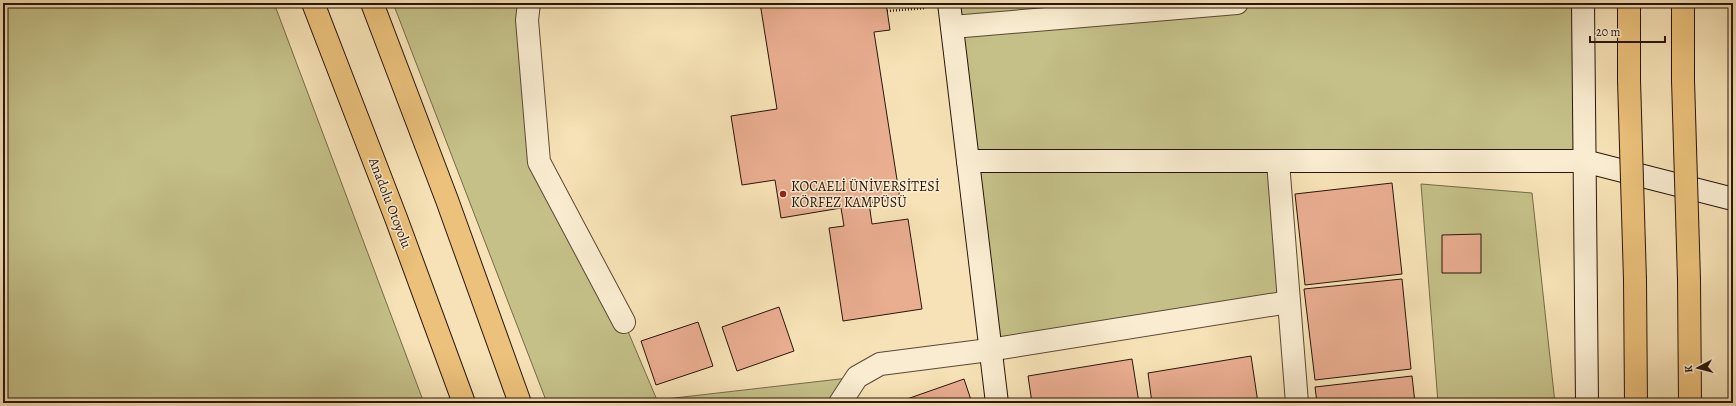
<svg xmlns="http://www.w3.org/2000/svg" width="1736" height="406" viewBox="0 0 1736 406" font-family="Alegreya,serif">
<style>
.green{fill:#c4c088;stroke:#766a49}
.building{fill:#e9ad90;stroke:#29150a}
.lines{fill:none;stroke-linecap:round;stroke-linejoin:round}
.street-casing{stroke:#5c4835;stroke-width:24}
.secondary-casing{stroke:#29150a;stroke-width:24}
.highway-casing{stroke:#29150a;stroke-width:24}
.path{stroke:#29150a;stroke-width:2.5;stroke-dasharray:1 2;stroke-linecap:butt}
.street{stroke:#f9ecd0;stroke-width:22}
.secondary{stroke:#f9ecd0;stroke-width:22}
.highway{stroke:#ebc17b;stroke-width:22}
.highway-bridge-casing{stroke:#29150a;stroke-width:24;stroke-linecap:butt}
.highway-bridge{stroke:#ebc17b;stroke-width:22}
.poi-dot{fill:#8f2418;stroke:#f9ecd0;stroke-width:1.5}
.labels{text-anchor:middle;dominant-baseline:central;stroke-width:3;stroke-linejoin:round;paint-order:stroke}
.poi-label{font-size:14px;fill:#29150a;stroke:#f9ecd0;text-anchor:start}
.street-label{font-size:14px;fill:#29150a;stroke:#f9ecd0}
</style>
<rect width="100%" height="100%" fill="#f6e2b6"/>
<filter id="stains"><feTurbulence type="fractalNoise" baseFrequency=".005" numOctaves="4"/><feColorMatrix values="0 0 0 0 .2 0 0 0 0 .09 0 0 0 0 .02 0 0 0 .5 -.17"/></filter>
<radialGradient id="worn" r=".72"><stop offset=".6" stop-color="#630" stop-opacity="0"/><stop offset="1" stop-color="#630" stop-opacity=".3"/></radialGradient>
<g class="green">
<polygon points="3,3 274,3 424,403 3,403"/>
<polygon points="393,3 529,3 539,162 624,322 657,400 857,377 840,403 547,403"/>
<polygon points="950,3 1583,3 1584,161 1278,161 1289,302 989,350"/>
<polygon points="1421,184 1532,193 1555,403 1438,403"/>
</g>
<g class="building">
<polygon points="760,3 886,3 890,30 874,32 900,199 869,203 872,224 908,219 922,309 843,321 829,228 844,226 841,208 781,218 775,180 742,185 731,116 777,109"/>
<polygon points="1392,183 1402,274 1305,285 1295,194"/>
<polygon points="1481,234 1481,273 1442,273 1442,235"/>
<polygon points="1402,279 1411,369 1315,380 1304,289"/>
<polygon points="779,307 794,351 737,371 722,327"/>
<polygon points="698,322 713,366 656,385 641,341"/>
<polygon points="1251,356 1258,403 1152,403 1148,373"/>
<polygon points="1132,359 1139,403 1032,403 1028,376"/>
<polygon points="1412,376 1415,403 1317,403 1315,387"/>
<polygon points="964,379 972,403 908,403 907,399"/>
</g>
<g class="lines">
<g class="street-casing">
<g id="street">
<polyline points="529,3 527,20 539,162 624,322"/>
<polyline points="952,27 1237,3"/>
<polyline points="1278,162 1297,403"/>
<polyline points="840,403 857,377 880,364 989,350 1289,302"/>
</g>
</g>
<g class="secondary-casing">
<g id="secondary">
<polyline points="949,3 997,403"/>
<polyline points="1583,3 1587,403"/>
<polyline points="968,161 1584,161 1733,199"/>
</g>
</g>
<g class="highway-casing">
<g id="highway">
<polyline points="313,3 396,218 464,403"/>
<polyline points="372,3 447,200 520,403"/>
<polyline points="1629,80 1629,3"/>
<polyline points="1683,80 1683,3"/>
<polyline points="1635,280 1636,403"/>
<polyline points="1689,280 1690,403"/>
</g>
</g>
<polyline class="path" points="887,11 926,8"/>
<use href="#street" class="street"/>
<use href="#secondary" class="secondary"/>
<use href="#highway" class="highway"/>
<g class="highway-bridge-casing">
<g id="highway-bridge">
<polyline points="1629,80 1635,280"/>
<polyline points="1683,80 1689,280"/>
</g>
</g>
<use href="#highway-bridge" class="highway-bridge"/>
</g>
<circle class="poi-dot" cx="783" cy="194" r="4"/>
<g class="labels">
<g class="poi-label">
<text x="791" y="186">KOCAELİ ÜNİVERSİTESİ<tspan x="791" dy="16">KÖRFEZ KAMPÜSÜ</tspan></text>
</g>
<g class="street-label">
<text transform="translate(390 203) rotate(69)">Anadolu Otoyolu</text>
</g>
</g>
<rect width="1736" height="406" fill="none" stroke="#f6e2b6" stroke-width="16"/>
<rect x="4" y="4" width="1728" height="398" fill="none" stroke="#29150a" stroke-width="2"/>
<rect x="8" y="8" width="1720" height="390" fill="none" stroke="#29150a"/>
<g transform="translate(1698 368) rotate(263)" stroke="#f9ecd0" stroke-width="3" paint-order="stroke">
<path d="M0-3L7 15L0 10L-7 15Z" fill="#29150a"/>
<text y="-6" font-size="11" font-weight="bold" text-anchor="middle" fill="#29150a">K</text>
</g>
<path d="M1590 36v6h75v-6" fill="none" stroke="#29150a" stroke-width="2"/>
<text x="1596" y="36" font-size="12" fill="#29150a" stroke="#f9ecd0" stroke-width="3" paint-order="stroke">20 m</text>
<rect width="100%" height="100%" filter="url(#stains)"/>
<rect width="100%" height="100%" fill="url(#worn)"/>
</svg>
